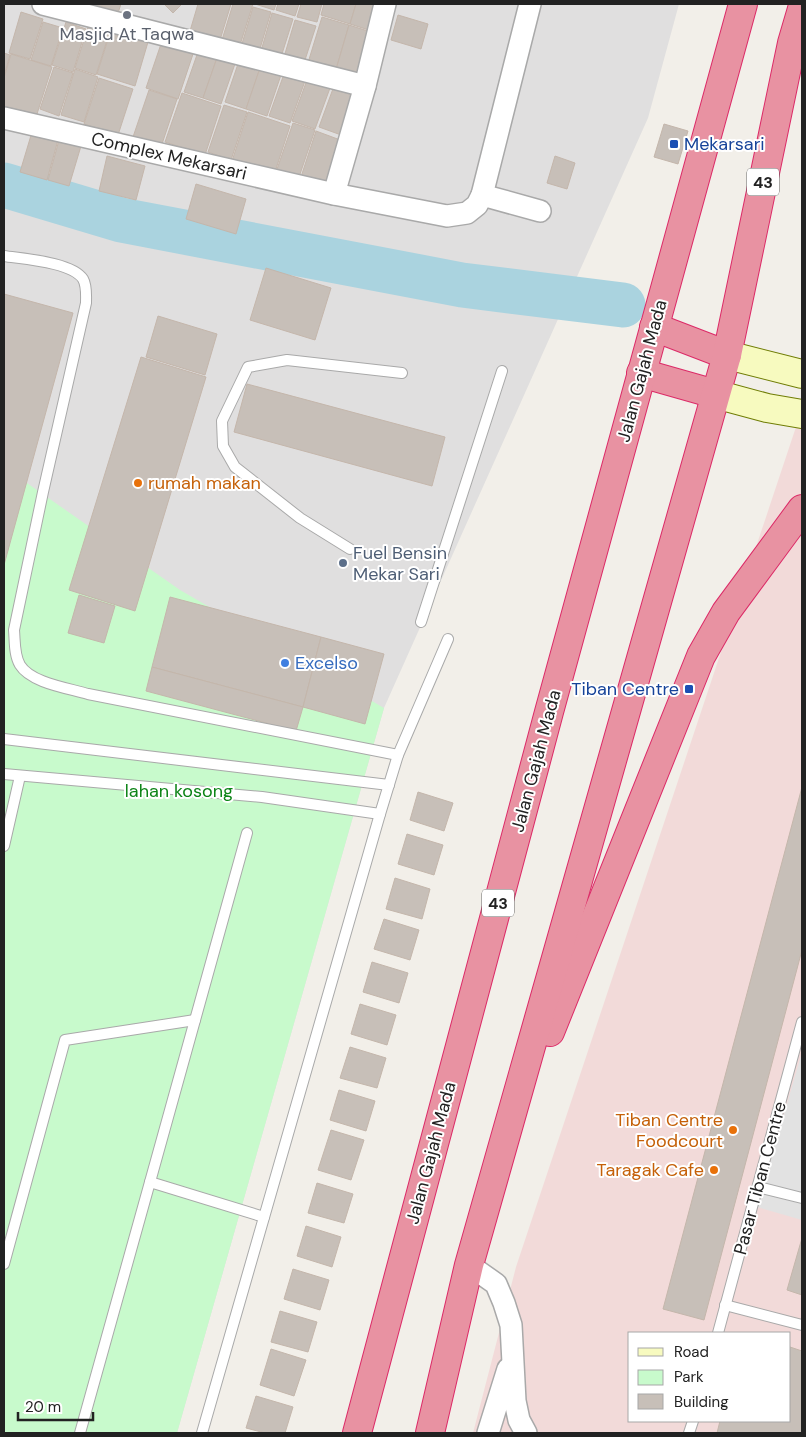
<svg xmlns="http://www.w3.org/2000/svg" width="806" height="1437" viewBox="0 0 806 1437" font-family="'DM Sans',sans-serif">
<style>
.residential{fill:#e0dfdf}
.commercial{fill:#f2dad9;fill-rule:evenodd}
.park{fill:#c8facc}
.parking{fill:#e2e2e2}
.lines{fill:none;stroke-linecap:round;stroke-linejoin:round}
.river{stroke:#aad3df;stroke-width:45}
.building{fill:#c7bfb8;stroke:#c4b6ab}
.lane-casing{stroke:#a9a9a9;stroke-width:12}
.street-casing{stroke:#a9a9a9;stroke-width:24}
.secondary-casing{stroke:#707d05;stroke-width:30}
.highway-casing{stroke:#dc2a67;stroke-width:30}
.lane{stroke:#fff;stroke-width:10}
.street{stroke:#fff;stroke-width:21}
.secondary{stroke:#f7fabf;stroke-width:28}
.highway{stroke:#e892a2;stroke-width:28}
.worship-dot{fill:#6b7280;stroke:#fff;stroke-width:2}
.transit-dot{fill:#1a4fb4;stroke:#fff;stroke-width:2}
.food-dot{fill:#e8710a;stroke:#fff;stroke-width:2}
.service-dot{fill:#5c6f8a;stroke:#fff;stroke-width:2}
.shop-dot{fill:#3f7fe0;stroke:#fff;stroke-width:2}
.labels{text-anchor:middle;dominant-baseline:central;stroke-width:4;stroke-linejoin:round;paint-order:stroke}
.shield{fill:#fff;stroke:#646464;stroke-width:1}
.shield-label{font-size:16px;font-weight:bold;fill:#222}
.worship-label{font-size:18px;fill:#5b616d;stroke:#fff}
.transit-label{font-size:18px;fill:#164399;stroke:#fff;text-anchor:start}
.street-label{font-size:18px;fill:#222;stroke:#fff}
.food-label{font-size:18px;fill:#c56008;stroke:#fff;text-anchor:end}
.service-label{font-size:18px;fill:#4e5e75;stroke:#fff;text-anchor:start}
.shop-label{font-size:18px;fill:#366cbe;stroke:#fff;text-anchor:start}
.park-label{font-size:18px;fill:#0c8416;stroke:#fff}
</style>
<rect width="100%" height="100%" fill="#f2efe9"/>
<polygon class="residential" points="4,4 679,4 648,118 384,708 177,1433 4,1433"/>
<path class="commercial" d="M802 409V1433H473L516 1267ZM630 1333H790V1421H630Z"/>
<polygon class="park" points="4,467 180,590 384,708 177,1433 4,1433"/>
<polygon class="parking" points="802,1052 802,1220 757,1207"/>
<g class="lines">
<polyline class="river" points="4,185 121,220 462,285 623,305"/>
</g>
<g class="building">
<polygon points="93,4 121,4 116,19 91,11"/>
<polygon points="164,4 182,4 173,13"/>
<polygon points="198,4 231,4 220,40 190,31"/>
<polygon points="233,4 253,4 240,45 222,40"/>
<polygon points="255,4 276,4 274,10"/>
<polygon points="278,4 299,4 295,16 276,10"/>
<polygon points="301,4 322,4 317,22 297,17"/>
<polygon points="324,4 356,4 350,24 321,15"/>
<polygon points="356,4 383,4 375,32 350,24"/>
<polygon points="253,7 271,12 259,52 241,47"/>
<polygon points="21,12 43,19 30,59 9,53"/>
<polygon points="272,13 293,19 281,57 261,51"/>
<polygon points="398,15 428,24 421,49 391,40"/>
<polygon points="322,17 349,25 335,73 307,66"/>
<polygon points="295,20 316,26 304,63 284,57"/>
<polygon points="43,22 63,28 51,66 31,60"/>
<polygon points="66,22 86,29 73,72 52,65"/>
<polygon points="89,24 110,31 96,75 75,68"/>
<polygon points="349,25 371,32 357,80 335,73"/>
<polygon points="111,30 148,42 135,86 97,74"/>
<polygon points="161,44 193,54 178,99 146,88"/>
<polygon points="199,49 218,55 203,98 184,92"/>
<polygon points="4,53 10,55 4,76"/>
<polygon points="11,54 52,67 36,117 4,107 4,78"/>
<polygon points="218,55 236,61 221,104 203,98"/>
<polygon points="240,58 261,65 246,109 225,102"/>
<polygon points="261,65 282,72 267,116 246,109"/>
<polygon points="54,67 73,73 59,116 40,109"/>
<polygon points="75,69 98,77 84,122 61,115"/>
<polygon points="284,74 305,81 290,123 269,116"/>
<polygon points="99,78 133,89 118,135 84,124"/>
<polygon points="307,80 330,88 315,129 292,121"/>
<polygon points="334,86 358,94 344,136 319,127"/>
<polygon points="149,90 177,99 161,147 133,137"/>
<polygon points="182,93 221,106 205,155 165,142"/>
<polygon points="224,105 247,112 231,160 208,152"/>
<polygon points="248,112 290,126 274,175 232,161"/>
<polygon points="293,123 315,130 298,180 276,172"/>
<polygon points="664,124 688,131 678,164 654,157"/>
<polygon points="316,131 343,141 326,189 300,180"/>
<polygon points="32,132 58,140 47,180 20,172"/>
<polygon points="59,140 81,146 69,186 48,180"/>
<polygon points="107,156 145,166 136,200 99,191"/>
<polygon points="555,156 575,163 567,189 547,183"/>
<polygon points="196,184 246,199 236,234 186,219"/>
<polygon points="266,268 331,288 315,340 250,320"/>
<polygon points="4,294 73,313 4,565"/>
<polygon points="158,316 217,334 205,375 146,357"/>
<polygon points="141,357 206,377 135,611 69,590"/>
<polygon points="247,384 445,437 432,486 234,432"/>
<polygon points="79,595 115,606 104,643 68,633"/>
<polygon points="170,597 321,637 303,707 152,667"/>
<polygon points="321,637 384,654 365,724 303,707"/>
<polygon points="152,667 303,707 296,731 146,691"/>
<polygon points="802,787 802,950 704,1320 663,1309"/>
<polygon points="418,792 453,803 444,831 410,820"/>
<polygon points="407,834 443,845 434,875 398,864"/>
<polygon points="395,878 430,889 422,919 386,909"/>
<polygon points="384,919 419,930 410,960 374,949"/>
<polygon points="372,962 408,973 399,1003 363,992"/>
<polygon points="360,1004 396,1015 387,1045 351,1034"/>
<polygon points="350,1047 386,1058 377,1088 340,1078"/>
<polygon points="339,1090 375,1101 366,1131 330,1120"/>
<polygon points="331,1130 364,1140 351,1180 318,1170"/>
<polygon points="317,1183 353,1194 344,1223 308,1213"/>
<polygon points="306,1226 341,1237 332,1267 297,1256"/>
<polygon points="802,1238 802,1295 787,1290"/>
<polygon points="293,1269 329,1280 320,1310 284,1299"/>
<polygon points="280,1311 317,1322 308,1352 271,1342"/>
<polygon points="790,1347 802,1351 802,1433 717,1433 720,1421 790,1421"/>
<polygon points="271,1349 306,1360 294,1396 260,1385"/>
<polygon points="256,1396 293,1407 285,1433 265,1433 246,1428"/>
</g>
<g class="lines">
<g class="lane-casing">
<g id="lane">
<path d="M4 256C23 259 72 262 83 279 87 286 86 295 86 303L43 492 14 630C15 641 14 655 20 665 31 683 68 688 88 694L398 755"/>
<polyline points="350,549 300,518 235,467 223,446 222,421 248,367 287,360 402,373"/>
<polyline points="421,622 502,371"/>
<polyline points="4,739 389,785"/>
<polyline points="4,774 262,797 380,814"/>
<polyline points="247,833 150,1182 264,1217"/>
<polyline points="4,846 20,776"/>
<polyline points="758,1187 802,1198"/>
<polyline points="4,1264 65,1040 195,1020"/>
<polyline points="725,1305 802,1325"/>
<polyline points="718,1333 802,1022"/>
<polyline points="80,1433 150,1182"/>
<polyline points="202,1433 380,814 398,755 448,639"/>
<polyline points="689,1433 693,1421"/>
</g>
</g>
<g class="street-casing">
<g id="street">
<polyline points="43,4 365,86"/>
<polyline points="4,118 334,194 447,216 467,213 477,205 482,195 540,211"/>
<polyline points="334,194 365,86 385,4"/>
<polyline points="482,195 530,4"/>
<polyline points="469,1265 496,1284 504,1303 511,1325 515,1401 519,1420 526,1433"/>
<polyline points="488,1433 508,1369"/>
</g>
</g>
<g class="secondary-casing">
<g id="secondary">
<polyline points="727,355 802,374"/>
<polyline points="715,394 767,408 802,414"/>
</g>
</g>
<g class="highway-casing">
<g id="highway">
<polyline points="654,327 727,355"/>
<polyline points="641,373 715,394"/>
<polyline points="550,1032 701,656 726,612 802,509"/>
<polyline points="357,1433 549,712 743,4"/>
<polyline points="430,1433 469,1265 727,355 792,43 802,9"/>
</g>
</g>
<use href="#lane" class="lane"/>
<use href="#street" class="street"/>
<use href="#secondary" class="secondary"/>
<use href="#highway" class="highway"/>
</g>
<circle class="worship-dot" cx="127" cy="15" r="5"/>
<g class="transit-dot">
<rect x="669" y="139" width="10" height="10" rx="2.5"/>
<rect x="684" y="684" width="10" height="10" rx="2.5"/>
</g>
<g class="food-dot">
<circle cx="138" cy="483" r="5"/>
<circle cx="733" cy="1130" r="5"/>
<circle cx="714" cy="1170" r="5"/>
</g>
<circle class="service-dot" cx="343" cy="563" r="5"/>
<circle class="shop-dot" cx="285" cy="663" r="5"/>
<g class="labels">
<g class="shield">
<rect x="747" y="168.5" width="32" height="27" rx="4"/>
<rect x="482" y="889.5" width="32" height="27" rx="4"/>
</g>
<g class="shield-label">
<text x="763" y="182">43</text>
<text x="498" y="903">43</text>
</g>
<g class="worship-label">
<text x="127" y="34">Masjid At Taqwa</text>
</g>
<g class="transit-label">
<text x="684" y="144">Mekarsari</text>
<text x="679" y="689" text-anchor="end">Tiban Centre</text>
</g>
<g class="street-label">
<text transform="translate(169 156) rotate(13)">Complex Mekarsari</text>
<text transform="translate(642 371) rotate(-75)">Jalan Gajah Mada</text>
<text transform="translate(536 761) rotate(-75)">Jalan Gajah Mada</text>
<text transform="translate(431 1153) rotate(-75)">Jalan Gajah Mada</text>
<text transform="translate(760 1178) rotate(-75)">Pasar Tiban Centre</text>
</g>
<g class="food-label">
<text x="148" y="483" text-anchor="start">rumah makan</text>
<text x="723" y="1120">Tiban Centre<tspan x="723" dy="21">Foodcourt</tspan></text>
<text x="704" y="1170">Taragak Cafe</text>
</g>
<g class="service-label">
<text x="353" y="553">Fuel Bensin<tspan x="353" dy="21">Mekar Sari</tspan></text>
</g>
<g class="shop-label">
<text x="295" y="663">Excelso</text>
</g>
<g class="park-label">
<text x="179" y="791">lahan kosong</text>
</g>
</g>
<rect width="806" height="1437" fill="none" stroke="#222222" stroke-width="10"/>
<rect x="628" y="1332" width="162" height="90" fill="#ffffff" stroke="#a7a7a7"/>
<rect x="638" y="1348" width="25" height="8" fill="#f7fabf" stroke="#a7a7a7"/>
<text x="674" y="1357" font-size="15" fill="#222222">Road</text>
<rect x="638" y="1370" width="25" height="15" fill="#c8facc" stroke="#a7a7a7"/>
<text x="674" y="1382" font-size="15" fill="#222222">Park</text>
<rect x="638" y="1394" width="25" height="15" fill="#c7bfb8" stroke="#a7a7a7"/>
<text x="674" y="1407" font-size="15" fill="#222222">Building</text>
<path d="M18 1412v8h75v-8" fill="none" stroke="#222222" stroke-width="2.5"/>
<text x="25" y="1412" font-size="15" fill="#222222" stroke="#ffffff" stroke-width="4" paint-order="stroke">20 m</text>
</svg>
